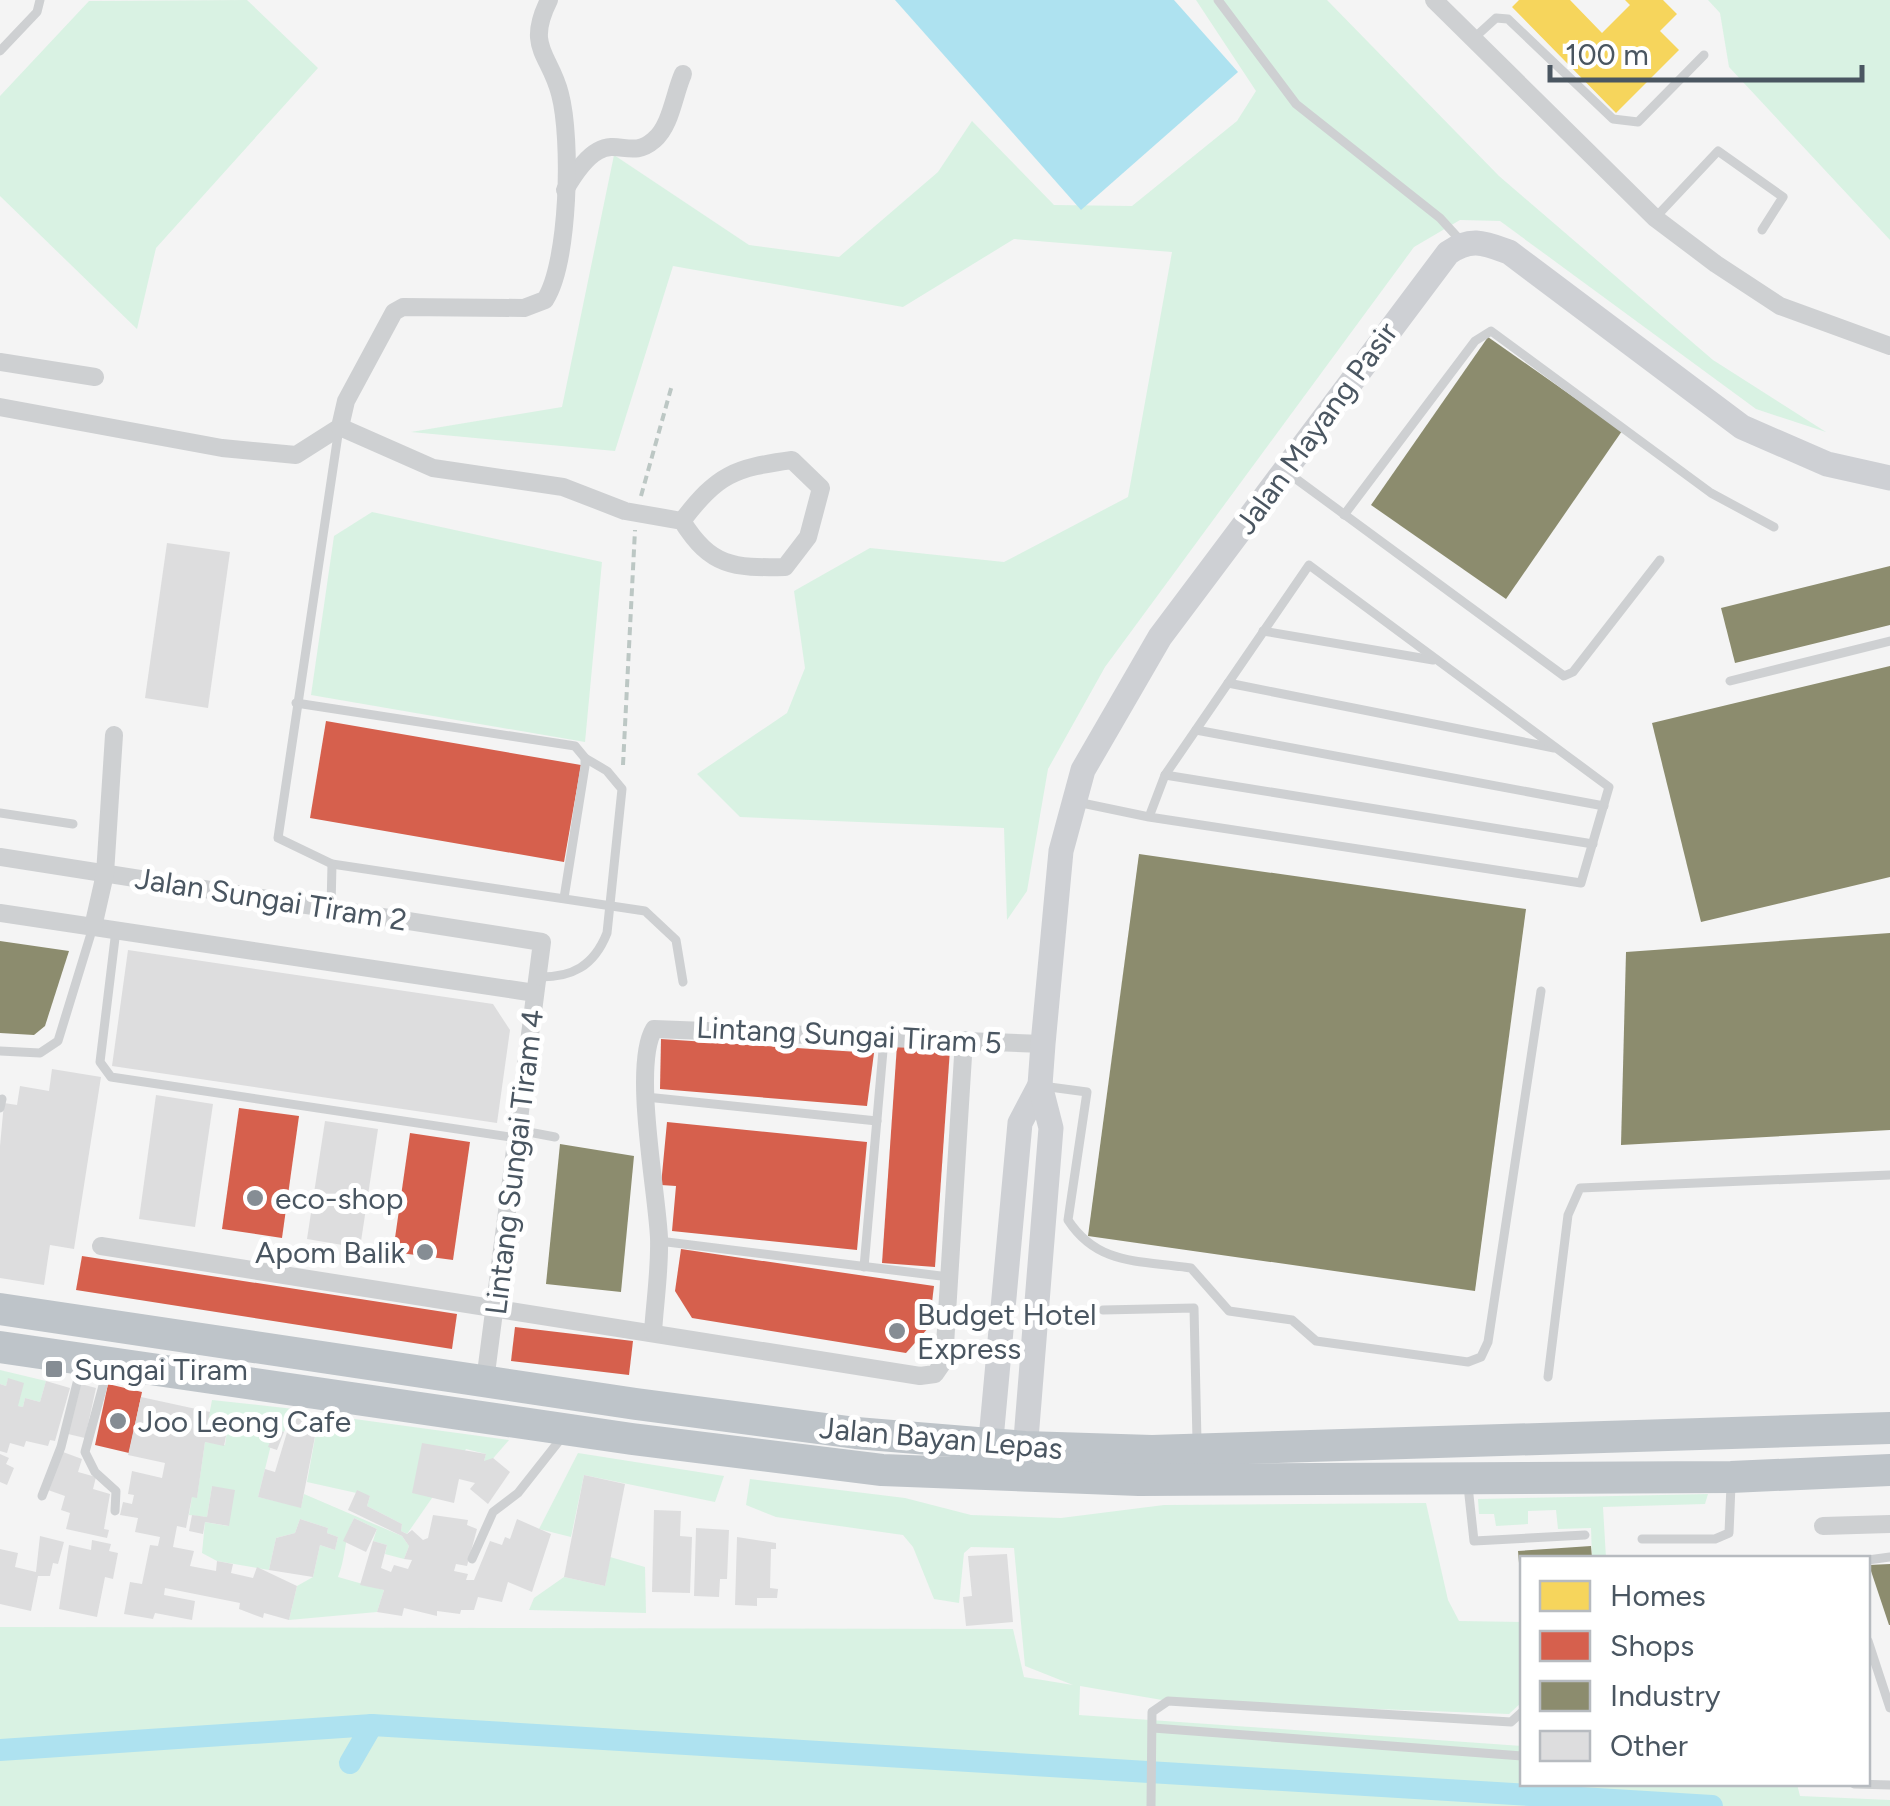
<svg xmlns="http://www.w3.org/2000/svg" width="1890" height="1806" viewBox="0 0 1890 1806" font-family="Figtree,sans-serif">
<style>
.green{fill:#d9f2e3}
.water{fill:#aee2f0}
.homes{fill:#f6d55c}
.shops{fill:#d6604d}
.industry{fill:#8c8c6e}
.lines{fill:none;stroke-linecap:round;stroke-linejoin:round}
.canal{stroke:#aee2f0;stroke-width:22}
.building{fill:#ddddde}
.path{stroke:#bcc7c4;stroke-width:4;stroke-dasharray:8 5;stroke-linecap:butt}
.lane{stroke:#ced0d2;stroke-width:9}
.street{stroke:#ced0d2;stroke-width:18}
.secondary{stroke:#ced0d4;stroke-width:25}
.highway{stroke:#bec4c9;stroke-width:32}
.poi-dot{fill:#868d94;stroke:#fff;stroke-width:4}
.labels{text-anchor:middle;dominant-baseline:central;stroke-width:10;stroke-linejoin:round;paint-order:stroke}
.street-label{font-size:30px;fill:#4a5661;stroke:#fff}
.poi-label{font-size:30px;fill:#4a5661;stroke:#fff;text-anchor:start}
</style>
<rect width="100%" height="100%" fill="#f4f4f4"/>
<g class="green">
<polygon points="247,0 318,68 156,248 137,329 0,196 0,96 89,1"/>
<polygon points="1196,0 1327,0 1499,176 1713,360 1826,432 1756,409 1500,221 1460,220 1414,247 1105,667 1048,769 1027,891 1007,920 1004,828 740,817 697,774 787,713 805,668 794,591 870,548 1004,562 1128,497 1172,252 1014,239 903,307 673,266 615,451 411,432 562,407 614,155 749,245 839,257 938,172 972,121 1054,205 1132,206 1237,121 1256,91"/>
<polygon points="1708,0 1890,0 1890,240 1729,67 1720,13"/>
<polygon points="372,512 602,562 585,742 311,695 334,536"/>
<polygon points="0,1370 46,1381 40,1402 25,1398 23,1407 18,1406 8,1379 6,1386 0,1384"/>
<path d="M212 1400 294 1409 284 1432 275 1429 258 1497 301 1507 304 1494 402 1536 409 1546 404 1559 385 1554 387 1545 373 1541 377 1529 354 1518C344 1538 346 1557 338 1577L384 1590 377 1612 289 1620 297 1586 313 1577 320 1545 335 1550 338 1537 327 1533 328 1528 300 1519 295 1533 276 1538 269 1570 217 1561 202 1553 205 1522 228 1526 212 1486 207 1517 189 1515 192 1497H197L205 1442 225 1445 227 1431 207 1426Z"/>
<polygon points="319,1416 325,1415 509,1440 489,1463 484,1461 486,1454 466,1449 407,1534 401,1531 402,1524 367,1506 370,1496 307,1482"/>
<polygon points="578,1453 724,1476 715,1502 584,1475 571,1537 539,1529"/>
<polygon points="750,1479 905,1498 971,1515 1061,1518 1164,1505 1426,1503 1448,1600 1459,1621 1522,1622 1522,1702 1509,1714 1168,1701 1080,1686 1079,1715 1522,1746 1522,1784 1797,1784 1800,1796 1890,1800 1890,1806 0,1806 0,1627 1013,1629 1024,1677 1073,1685 1025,1666 1014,1548 971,1547 964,1553 959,1603 934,1599 913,1547 903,1535 776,1517 746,1505"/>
<polygon points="1708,1494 1705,1504 1603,1507 1606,1558 1592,1558 1591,1528 1558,1529 1556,1510 1528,1511 1528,1524 1496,1526 1494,1514 1479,1514 1478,1499"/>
<polygon points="610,1557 645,1567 646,1613 529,1610 534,1598 564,1577 605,1586"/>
</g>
<polygon class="water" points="895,0 1174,0 1238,72 1081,210"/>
<polygon class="homes" points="1519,0 1570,0 1602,33 1630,5 1625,0 1663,0 1677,14 1660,31 1679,50 1616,113 1512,7"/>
<g class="shops">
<polygon points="326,721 581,765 564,862 310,818"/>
<polygon points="661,1039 874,1053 867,1106 660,1089"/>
<polygon points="897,1045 950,1049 935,1267 882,1263"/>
<polygon points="239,1108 299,1116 282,1238 222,1229"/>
<polygon points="667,1122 867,1142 857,1250 672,1231 676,1186 661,1185"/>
<polygon points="410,1133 470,1142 453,1260 393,1252"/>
<polygon points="681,1249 934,1286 929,1327 906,1353 692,1318 675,1291"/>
<polygon points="82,1256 457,1314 452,1349 76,1290"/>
<polygon points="515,1327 633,1341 629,1375 511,1361"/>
<polygon points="108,1384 142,1392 129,1453 95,1445"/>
</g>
<g class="industry">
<polygon points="1488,337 1622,431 1506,599 1371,505"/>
<polygon points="1890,566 1890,625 1735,663 1721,608"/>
<polygon points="1890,666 1890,877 1701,922 1652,723"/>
<polygon points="1139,854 1526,909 1475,1291 1088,1236"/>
<polygon points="1890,933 1890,1130 1621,1145 1626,952"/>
<polygon points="0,941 69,951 45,1026 34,1035 0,1033"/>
<polygon points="560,1144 634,1156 621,1292 546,1284"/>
<polygon points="1591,1546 1592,1558 1522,1558 1520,1575 1518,1551"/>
<polygon points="1890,1564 1890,1625 1889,1625 1869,1565"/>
</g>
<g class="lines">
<g class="canal">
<polyline points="0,1750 372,1725 1712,1806"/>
<polyline points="350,1763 372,1725"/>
</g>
</g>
<g class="building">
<polygon points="167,543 230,552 208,708 145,698"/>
<polygon points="128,950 493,1004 510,1030 497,1123 112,1066"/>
<polygon points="52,1069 101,1077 74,1249 50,1245 44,1285 0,1278 0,1146 4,1103 17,1105 20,1086 49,1091"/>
<polygon points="156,1095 213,1104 195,1227 139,1219"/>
<polygon points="325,1121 378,1129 360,1248 307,1239"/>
<polygon points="8,1378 24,1383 18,1406 23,1407 25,1398 40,1402 46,1381 70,1388 55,1441 50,1440 48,1446 26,1441 24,1447 10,1443 7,1453 0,1451 0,1384 6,1386"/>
<polygon points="81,1384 96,1388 85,1438 68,1434"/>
<polygon points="141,1397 210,1412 207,1426 227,1431 224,1446 205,1442 197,1498 192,1497 186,1528 177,1526 173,1547 194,1551 190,1566 216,1571 217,1561 233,1564 231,1573 253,1578 257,1567 297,1586 289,1620 264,1613 263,1618 239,1609 240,1603 165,1588 164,1595 195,1601 192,1620 155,1613 153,1619 124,1614 130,1582 142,1584 150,1545 158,1546 160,1537 135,1532 138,1518 120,1515 123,1502 132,1504 134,1495 128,1494 132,1471 162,1478 165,1463 128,1455"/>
<polygon points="294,1409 319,1416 301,1508 258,1497 265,1469 275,1472"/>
<polygon points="275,1429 284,1432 277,1450 268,1447"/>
<polygon points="422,1443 486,1454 484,1461 493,1458 510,1472 488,1504 470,1489 475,1483 459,1479 454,1503 412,1493"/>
<polygon points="63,1452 82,1459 78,1472 96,1477 93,1489 110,1494 104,1529 109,1530 107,1538 66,1529 70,1513 61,1510 65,1496 48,1490"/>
<polygon points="0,1454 9,1458 6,1464 14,1468 7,1485 0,1482"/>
<polygon points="584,1475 625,1484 605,1586 564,1577"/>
<polygon points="212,1486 235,1490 229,1526 205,1522 203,1534 189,1531 192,1515 207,1517"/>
<polygon points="357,1490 370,1496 367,1506 402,1524 401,1531 407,1534 412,1530 423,1540 428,1538 433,1515 468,1520 467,1525 477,1529 467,1566 456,1564 454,1571 468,1574 466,1580 474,1580 490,1541 502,1545 505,1537 510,1539 517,1519 551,1534 532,1592 508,1582 502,1602 478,1597 474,1610 461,1610 460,1614 437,1611 437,1616 404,1608 402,1616 377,1612 384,1590 360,1585 373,1541 387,1545 381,1568 391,1572 394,1565 408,1569 412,1560 404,1559 409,1546 402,1536 348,1510"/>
<polygon points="654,1510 681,1511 680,1536 692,1537 690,1593 652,1592"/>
<polygon points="354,1518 377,1529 366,1552 343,1541"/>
<polygon points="300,1519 328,1528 327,1533 338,1537 335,1550 320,1545 313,1577 269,1570 276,1538 295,1533"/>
<polygon points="696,1528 729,1530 727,1579 720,1579 719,1597 694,1596"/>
<polygon points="40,1536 64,1542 58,1564 53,1563 50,1576 38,1576 31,1611 0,1604 0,1549 18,1553 15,1567 36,1572"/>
<polygon points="737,1537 776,1543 776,1549 771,1549 770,1588 778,1589 777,1598 757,1598 757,1606 735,1605"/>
<polygon points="92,1540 111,1544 109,1551 118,1553 113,1579 105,1577 97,1617 59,1609 69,1545 91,1550"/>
<polygon points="1007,1554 1013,1622 966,1626 963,1597 972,1596 968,1556"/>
</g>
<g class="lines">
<g class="path">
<polyline points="641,496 672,385"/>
<polyline points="623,765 635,530"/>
</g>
<g class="lane">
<polyline points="1218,0 1296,104 1440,218 1461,241"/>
<polyline points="1473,39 1496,18 1508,19 1613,119 1638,122 1704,55"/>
<polyline points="0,51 37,12 40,0"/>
<polyline points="1655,218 1718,151 1783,197 1762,230"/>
<polyline points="339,428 278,838 332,864 645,911 676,940 683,982"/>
<polyline points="1288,473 1564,676 1573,672 1660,560"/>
<polyline points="1344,515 1475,341 1491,331 1711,493 1774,527"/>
<polyline points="1263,631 1433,660"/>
<polyline points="1730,681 1890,641"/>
<polyline points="1228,683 1554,748"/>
<polyline points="296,703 575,746 585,758 585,766 564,898"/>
<polyline points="1196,730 1604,806"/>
<polyline points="1165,775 1593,844"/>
<polyline points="1077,802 1149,817 1165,775 1309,565 1609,787 1581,883 1149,817"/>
<polyline points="0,813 73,824"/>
<polyline points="331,908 332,864"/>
<polyline points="116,930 100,1062 111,1077 517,1138"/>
<path d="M537 977C572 978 594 966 607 933L622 789 607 771 585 758"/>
<polyline points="0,1051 40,1053 58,1041 93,927"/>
<path d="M1042 1086 1087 1092 1068 1220C1098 1266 1140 1260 1191 1268L1229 1311 1292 1320 1316 1341 1468 1362 1481 1357 1488 1342 1541 991"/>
<polyline points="646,1097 877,1121"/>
<polyline points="0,1108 2,1099"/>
<polyline points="518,1130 555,1137"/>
<polyline points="659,1241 949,1277"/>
<polyline points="864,1267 884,1039"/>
<polyline points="1103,1310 1194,1308 1197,1441"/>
<polyline points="107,1371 85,1452 95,1472 116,1491 115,1511"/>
<polyline points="1548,1377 1568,1215 1580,1188 1890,1175"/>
<polyline points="1468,1486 1474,1541 1585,1535"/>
<polyline points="42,1496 61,1447 81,1367"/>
<polyline points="1642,1539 1715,1539 1729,1533 1731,1485"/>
<polyline points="472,1559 493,1512 518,1493 563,1436"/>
<polyline points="1868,1560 1890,1557"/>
<polyline points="1868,1641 1890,1708"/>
<polyline points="1153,1728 1522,1756"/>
<polyline points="1854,1784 1890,1785"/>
<polyline points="1151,1806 1152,1712 1168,1701 1511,1722 1522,1712"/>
</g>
<g class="street">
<polyline points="1434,0 1655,218 1716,264 1780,306 1890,346"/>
<path d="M565 190C608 115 623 167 654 140 671 126 674 94 683 74"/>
<polyline points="0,362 95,377"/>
<path d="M0 407 222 448 296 455 340 427 346 401 394 312 403 307 524 308 545 300C569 263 572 139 560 94 550 54 525 48 549 0"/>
<path d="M340 427 433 468 563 487 625 511 682 521C718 474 734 468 792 460L821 488 808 537 785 567C733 568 711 567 682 521"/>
<polyline points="0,857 542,942 485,1381"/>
<polyline points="0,913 535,993"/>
<polyline points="93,927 105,874 114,735"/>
<polyline points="101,1246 920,1376 935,1374 944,1361 964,1040"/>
<path d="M653 1332C655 1301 660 1269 659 1238 657 1191 632 1066 654 1029L1043 1044"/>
<polyline points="1823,1526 1890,1524"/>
</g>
<g class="secondary">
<polyline points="989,1461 1020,1123 1040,1085"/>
<path d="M1024 1464 1051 1128 1040 1085 1043 1044 1061 851 1083 770 1160 637 1448 253C1471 237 1484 243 1509 252L1742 427 1827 464 1890 478"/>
</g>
<g class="highway">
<polyline points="0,1309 636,1404 856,1433 1025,1447 1152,1451 1890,1428"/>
<polyline points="0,1347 632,1439 882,1470 1139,1480 1731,1477 1890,1470"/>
</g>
</g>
<g class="poi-dot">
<circle cx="255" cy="1198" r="10"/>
<circle cx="425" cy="1252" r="10"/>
<circle cx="897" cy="1331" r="10"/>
<rect x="44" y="1359" width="20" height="20" rx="5"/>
<circle cx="118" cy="1421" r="10"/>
</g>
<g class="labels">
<g class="street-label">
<text transform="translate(1316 428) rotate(-54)">Jalan Mayang Pasir</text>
<text transform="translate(271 899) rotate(9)">Jalan Sungai Tiram 2</text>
<text transform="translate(849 1035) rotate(3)">Lintang Sungai Tiram 5</text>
<text transform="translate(514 1162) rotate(-83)">Lintang Sungai Tiram 4</text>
<text transform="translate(941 1438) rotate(5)">Jalan Bayan Lepas</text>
</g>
<g class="poi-label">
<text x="275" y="1198">eco-shop</text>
<text x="405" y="1252" text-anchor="end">Apom Balik</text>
<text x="917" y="1314">Budget Hotel<tspan x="917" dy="34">Express</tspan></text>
<text x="74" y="1369">Sungai Tiram</text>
<text x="138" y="1421">Joo Leong Cafe</text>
</g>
</g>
<rect x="1520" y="1556" width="350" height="230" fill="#ffffff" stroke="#b7bbc0" stroke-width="2.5"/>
<rect x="1540" y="1581" width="50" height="30" fill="#f6d55c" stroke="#b7bbc0" stroke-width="2.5"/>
<text x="1610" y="1606" font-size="30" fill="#4a5661">Homes</text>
<rect x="1540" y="1631" width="50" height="30" fill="#d6604d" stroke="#b7bbc0" stroke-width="2.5"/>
<text x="1610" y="1656" font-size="30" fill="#4a5661">Shops</text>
<rect x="1540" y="1681" width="50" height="30" fill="#8c8c6e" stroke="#b7bbc0" stroke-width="2.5"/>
<text x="1610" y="1706" font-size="30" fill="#4a5661">Industry</text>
<rect x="1540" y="1731" width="50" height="30" fill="#ddddde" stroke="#b7bbc0" stroke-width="2.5"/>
<text x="1610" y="1756" font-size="30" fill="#4a5661">Other</text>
<path d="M1550 65v15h312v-15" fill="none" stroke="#4a5661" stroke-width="5"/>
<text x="1565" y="65" font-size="30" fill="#4a5661" stroke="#ffffff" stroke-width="8" paint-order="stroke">100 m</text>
</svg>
